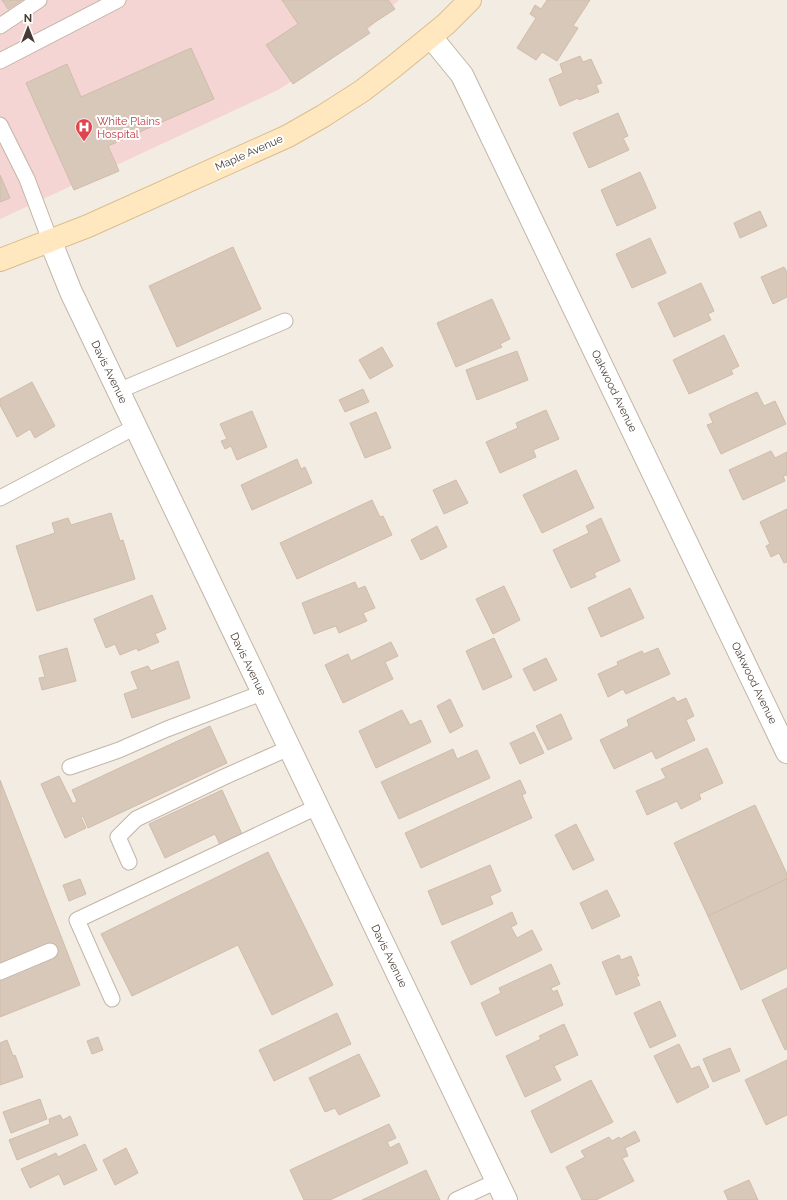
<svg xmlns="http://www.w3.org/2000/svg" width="787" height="1200" viewBox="0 0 787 1200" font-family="Raleway,sans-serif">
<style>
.medical{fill:#f5d4d4}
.building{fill:#d8c8ba;stroke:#d1bca9}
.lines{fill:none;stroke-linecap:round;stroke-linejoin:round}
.service-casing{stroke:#c2b5a7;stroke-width:17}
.minor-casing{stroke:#c2b5a7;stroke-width:24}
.secondary-casing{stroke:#dabd8f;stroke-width:24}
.service{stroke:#fff;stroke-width:15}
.minor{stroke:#fff;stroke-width:22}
.secondary{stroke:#ffe8c0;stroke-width:22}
.labels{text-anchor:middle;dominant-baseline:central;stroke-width:4;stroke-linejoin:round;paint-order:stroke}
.health-label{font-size:11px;fill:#be3a42;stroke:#fff;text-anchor:start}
.street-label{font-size:11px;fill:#453b32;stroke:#fff}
</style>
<rect width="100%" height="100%" fill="#f3ece2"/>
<polygon class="medical" points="0,0 399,0 361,36 278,90 0,219"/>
<g class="building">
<polygon points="2,0 22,0 8,9"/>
<polygon points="282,0 388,0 395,9 366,28 370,33 293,84 266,45 298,24"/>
<polygon points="547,0 590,0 573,26 578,28 557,61 542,52 536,60 517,48 536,18 530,14 535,5 541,9"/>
<polygon points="191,48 214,99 108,146 119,171 74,190 26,83 67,64 81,97"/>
<polygon points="580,56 583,62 591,59 602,83 596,85 599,92 579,100 578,98 560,106 549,79 563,73 560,64"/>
<polygon points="618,113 628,136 623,138 629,150 589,168 573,133"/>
<polygon points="640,172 656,208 617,226 601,190"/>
<polygon points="0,175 10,198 0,202"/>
<polygon points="760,211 767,226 740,238 734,223"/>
<polygon points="650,238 666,273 632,288 616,254"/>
<polygon points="233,247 261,309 177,347 149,286"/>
<polygon points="784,267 787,272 787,297 773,304 761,277"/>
<polygon points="701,283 714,311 708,314 711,320 674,337 658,303"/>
<polygon points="492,299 510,339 500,344 502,347 456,367 437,323"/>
<polygon points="724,335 739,366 731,370 733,374 689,394 673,360"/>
<polygon points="382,347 393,366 370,379 359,360"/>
<polygon points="517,351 528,380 477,400 466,370"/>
<polygon points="32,382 55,426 35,438 30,429 17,437 0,405 0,399"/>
<polygon points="363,389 369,402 345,412 339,400"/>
<polygon points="757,392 764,406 775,401 786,424 721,454 707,425 713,423 709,414"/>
<polygon points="546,410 559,439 533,450 536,457 500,473 486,442 518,428 516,423"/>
<polygon points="252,411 267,447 237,460 231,446 225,449 221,441 227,439 220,424"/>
<polygon points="376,412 391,448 365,458 350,423"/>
<polygon points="771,451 775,458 787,452 787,475 783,476 785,481 743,500 729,470"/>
<polygon points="297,459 301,469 305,467 312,483 252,510 241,485"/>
<polygon points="576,470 594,508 542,533 523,495"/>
<polygon points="456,480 468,503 444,514 433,490"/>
<polygon points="372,500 380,517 383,516 392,535 297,579 280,543"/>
<polygon points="787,509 787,562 784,563 779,553 771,557 766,546 770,544 760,522"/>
<polygon points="111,513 120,541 123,540 135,579 37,611 16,546 55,533 52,523 68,518 71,525"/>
<polygon points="601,518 620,561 594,573 596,577 571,588 553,550 589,533 586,526"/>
<polygon points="437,526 447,547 421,560 411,540"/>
<polygon points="355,582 358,589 365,586 375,608 363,613 367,621 339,633 336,626 314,634 302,603"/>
<polygon points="504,586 520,620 493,634 476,599"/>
<polygon points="630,588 644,618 601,637 588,608"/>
<polygon points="152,595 166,629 155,634 159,642 138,651 137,648 120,655 115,644 106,648 94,619"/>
<polygon points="494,638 512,677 483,690 466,651"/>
<polygon points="391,642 398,656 385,662 393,679 343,703 325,665 348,654 351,661"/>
<polygon points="67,648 76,681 42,690 39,678 45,677 39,656"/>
<polygon points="658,648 670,674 626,694 623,689 608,697 598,674 618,665 617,662 642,651 644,654"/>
<polygon points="546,658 557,680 534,691 523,669"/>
<polygon points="178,661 190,698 132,718 124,694 138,689 131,672 148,666 151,671"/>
<polygon points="674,697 677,702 686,698 694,716 686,720 695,740 656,759 652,751 614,769 600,740 629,726 627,720"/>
<polygon points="450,699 463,726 450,733 437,706"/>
<polygon points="402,710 410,725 421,720 431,742 376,768 359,731"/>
<polygon points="561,714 572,739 548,750 536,726"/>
<polygon points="210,726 227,763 88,828 83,816 81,817 86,828 65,838 41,784 59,776 73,804 77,801 72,790"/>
<polygon points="534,732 544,753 520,764 510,743"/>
<polygon points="707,748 723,783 699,794 701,799 681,809 677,801 647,815 636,791 666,778 661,769"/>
<polygon points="453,749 457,759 477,750 490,778 399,819 381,782"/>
<polygon points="0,780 80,985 0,1017"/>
<polygon points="520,780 526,793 522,795 532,818 421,868 405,833"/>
<polygon points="222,790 242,834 220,845 215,834 165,858 149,824"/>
<polygon points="755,805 787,874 787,879 708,916 674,843"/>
<polygon points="576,824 594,860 573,870 555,835"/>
<polygon points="268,852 333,985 272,1015 238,945 132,996 101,934"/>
<polygon points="490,865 501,891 490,896 493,904 442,925 428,891"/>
<polygon points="80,879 86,894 69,901 63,885"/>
<polygon points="787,879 787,968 741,990 708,916"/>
<polygon points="607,890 620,916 592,929 580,903"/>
<polygon points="512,912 517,924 511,927 517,938 532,930 542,950 471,985 451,942"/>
<polygon points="619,955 621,960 631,956 639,976 636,976 640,985 616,995 602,962"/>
<polygon points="551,964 560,984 551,988 553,992 557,990 563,1005 496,1036 481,1003 501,993 499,988"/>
<polygon points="787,988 787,1049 785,1050 762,1000"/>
<polygon points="660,1001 676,1036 650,1048 634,1013"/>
<polygon points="337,1013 351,1044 274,1081 259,1050"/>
<polygon points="564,1024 578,1055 554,1066 561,1080 525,1097 506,1056 541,1039 539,1036"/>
<polygon points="98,1037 103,1050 92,1054 87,1041"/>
<polygon points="7,1040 13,1056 15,1055 23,1077 0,1085 0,1043"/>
<polygon points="679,1044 691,1069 699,1066 709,1087 677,1103 654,1056"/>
<polygon points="730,1048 740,1071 713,1082 703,1059"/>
<polygon points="359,1054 380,1096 339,1115 335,1108 325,1112 309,1078"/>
<polygon points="787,1060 787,1115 766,1125 745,1080"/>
<polygon points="591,1080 613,1122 551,1153 531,1111"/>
<polygon points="40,1099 47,1119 11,1133 3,1112"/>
<polygon points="60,1115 63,1120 70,1116 78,1135 17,1160 9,1140 50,1124 49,1119"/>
<polygon points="389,1124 396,1138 387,1142 390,1148 399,1143 408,1163 330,1200 304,1200 290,1170"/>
<polygon points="635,1131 640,1141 625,1148 628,1156 622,1158 634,1181 596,1200 582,1200 566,1167 585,1157 581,1151 609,1137 612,1141 619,1137 620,1139"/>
<polygon points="85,1144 97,1170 64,1185 59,1174 30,1188 21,1169 56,1153 58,1157"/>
<polygon points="126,1148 138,1173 115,1185 103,1160"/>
<polygon points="426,1170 440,1200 362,1200"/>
<polygon points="749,1180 758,1200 728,1200 724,1191"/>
</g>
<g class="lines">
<g class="service-casing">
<g id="service">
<polyline points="0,26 39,0"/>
<polyline points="0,61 118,0"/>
<polyline points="0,125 27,179 50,240"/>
<polyline points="118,391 285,321"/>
<polyline points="0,498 135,427"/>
<polyline points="70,767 119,750 167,729 262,693"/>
<polyline points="129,862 118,837 136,819 224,777 289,748"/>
<polyline points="0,972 50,951"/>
<polyline points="112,999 77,920 317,807"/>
<polyline points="456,1200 497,1181"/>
</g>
</g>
<g class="minor-casing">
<g id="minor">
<polyline points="431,37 462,75 787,752"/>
<polyline points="50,240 71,292 506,1200"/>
</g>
</g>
<g class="secondary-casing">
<polyline id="secondary" points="0,260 88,226 288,136 323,116 362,91 392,68 446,24 470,0"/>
</g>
<use href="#service" class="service"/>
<use href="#minor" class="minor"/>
<use href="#secondary" class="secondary"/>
</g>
<defs>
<g id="hospital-pin" transform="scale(0.9)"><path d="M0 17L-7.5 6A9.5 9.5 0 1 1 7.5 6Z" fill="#e0444e" stroke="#fff"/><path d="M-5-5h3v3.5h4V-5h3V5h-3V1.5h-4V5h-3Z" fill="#fff"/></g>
</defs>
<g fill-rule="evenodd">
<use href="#hospital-pin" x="84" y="127"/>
</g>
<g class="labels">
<g class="health-label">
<text x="97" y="121">White Plains<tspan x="97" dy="13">Hospital</tspan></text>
</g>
<g class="street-label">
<text transform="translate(249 153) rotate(-24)">Maple Avenue</text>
<text transform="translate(109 372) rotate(64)">Davis Avenue</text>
<text transform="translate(614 391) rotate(64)">Oakwood Avenue</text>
<text transform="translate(248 664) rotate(64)">Davis Avenue</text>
<text transform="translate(754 683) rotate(64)">Oakwood Avenue</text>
<text transform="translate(389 956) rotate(64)">Davis Avenue</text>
</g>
</g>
<g transform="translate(28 28)" stroke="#ffffff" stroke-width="3" paint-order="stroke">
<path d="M0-3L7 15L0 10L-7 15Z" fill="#453b32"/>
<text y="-6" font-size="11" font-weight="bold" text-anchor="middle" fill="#453b32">N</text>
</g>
</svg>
